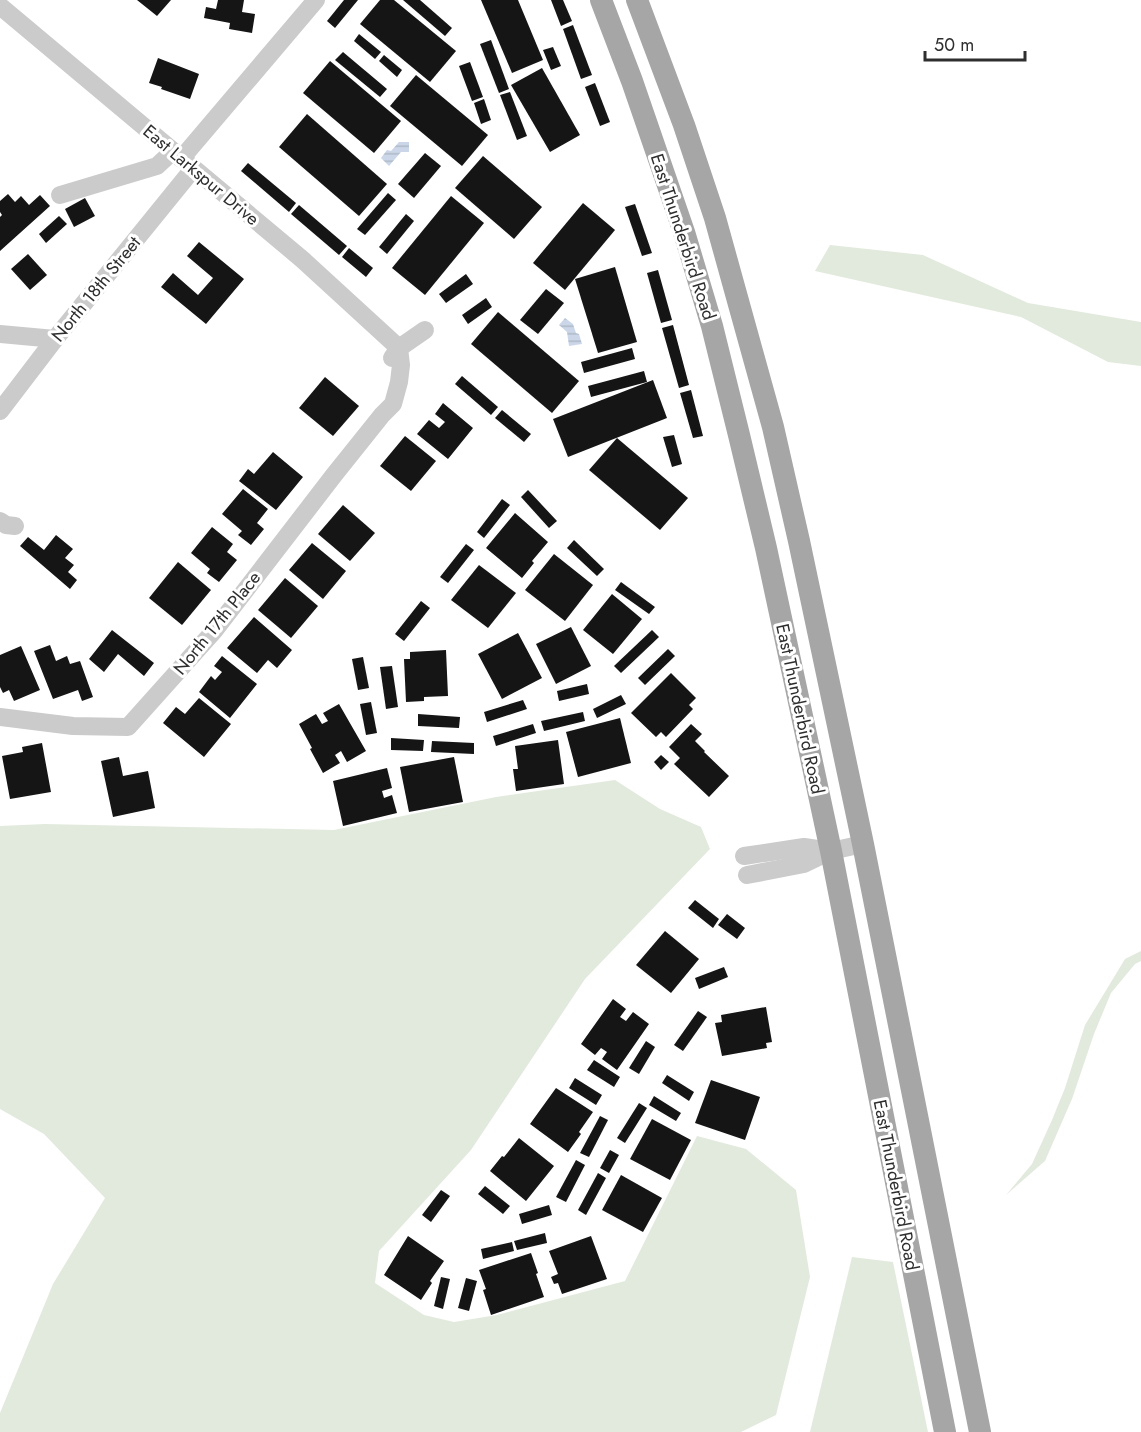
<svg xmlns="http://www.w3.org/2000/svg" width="1141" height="1432" viewBox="0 0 1141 1432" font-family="Jost,sans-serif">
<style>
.grass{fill:#e2eadd}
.water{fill:url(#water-rules)}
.building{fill:#151515}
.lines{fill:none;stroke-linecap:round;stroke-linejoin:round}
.minor{stroke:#cbcbcb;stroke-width:18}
.major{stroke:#a6a6a6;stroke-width:22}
.labels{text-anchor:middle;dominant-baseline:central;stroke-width:6;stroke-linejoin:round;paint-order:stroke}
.street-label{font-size:18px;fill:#2e2e2e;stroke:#fff}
</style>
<defs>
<pattern id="water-rules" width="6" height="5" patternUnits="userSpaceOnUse" patternTransform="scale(1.5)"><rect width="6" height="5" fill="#cbd7e8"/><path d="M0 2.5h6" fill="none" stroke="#afb9c7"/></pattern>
</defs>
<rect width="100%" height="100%" fill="#fff"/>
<g class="grass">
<polygon points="830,245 923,255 1028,303 1141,322 1141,366 1108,362 1021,317 815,271"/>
<polygon points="615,780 660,809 701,827 710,849 585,979 471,1150 379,1251 375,1283 424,1315 454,1322 497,1315 625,1281 697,1136 746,1149 796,1190 810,1277 776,1415 741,1432 0,1432 0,1413 53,1284 105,1198 44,1134 0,1109 0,826 45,824 334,830 496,797"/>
<polygon points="1141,951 1141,961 1135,964 1111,993 1094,1034 1072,1099 1045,1161 1006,1195 1032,1164 1052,1120 1065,1088 1085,1025 1125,959"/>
<polygon points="852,1257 893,1262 928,1432 810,1432"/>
</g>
<g class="water">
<polygon points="399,142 409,142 409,152 401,152 389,166 381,158 387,150 391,151"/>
<polygon points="565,318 573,324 576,333 579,334 582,344 569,346 567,332 559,325"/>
</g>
<g class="building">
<polygon points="137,0 171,0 157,16"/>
<polygon points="218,0 244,0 242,12 255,14 252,33 229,29 230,23 204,18 206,7 216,9"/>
<polygon points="344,0 358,0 335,28 327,21"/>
<polygon points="380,0 394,0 456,51 430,82 360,24"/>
<polygon points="403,0 420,0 452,28 445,36"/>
<polygon points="481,0 518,0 543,60 512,73"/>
<polygon points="551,0 563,0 572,21 561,26"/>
<polygon points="573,25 592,75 581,79 563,29"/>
<polygon points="359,34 381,52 375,59 354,41"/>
<polygon points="491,40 509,89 499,93 480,44"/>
<polygon points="553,47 561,66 551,70 543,50"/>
<polygon points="343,52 387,89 380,97 335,60"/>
<polygon points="384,55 402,70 397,77 379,61"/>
<polygon points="158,58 199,74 190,99 161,89 162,87 149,83"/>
<polygon points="330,61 401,121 374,153 303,93"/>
<polygon points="470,62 483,97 472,101 459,66"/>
<polygon points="542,68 580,135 550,152 511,85"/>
<polygon points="416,75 488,135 462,166 390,106"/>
<polygon points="595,83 610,122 600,126 585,87"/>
<polygon points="510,92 527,136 517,140 500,95"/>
<polygon points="484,99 491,120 481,124 474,103"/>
<polygon points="307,114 387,184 359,216 279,147"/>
<polygon points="425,153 441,166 414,198 398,184"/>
<polygon points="483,156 542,207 514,239 455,188"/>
<polygon points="248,163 296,203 289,212 241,171"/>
<polygon points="388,193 396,200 365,235 357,229"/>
<polygon points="8,194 15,202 21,196 29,205 40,195 50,206 0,251 0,217 2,215 0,212 0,201"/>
<polygon points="451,196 484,223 425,295 392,268"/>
<polygon points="85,198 95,216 74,227 65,209"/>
<polygon points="583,203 615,230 565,290 533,263"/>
<polygon points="635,204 652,253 642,256 625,207"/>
<polygon points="299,205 347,246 339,255 291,214"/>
<polygon points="406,214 414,221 387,254 379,247"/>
<polygon points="59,216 67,224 46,243 39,234"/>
<polygon points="199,242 244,279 206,324 161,287 173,273 198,295 213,278 187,256"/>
<polygon points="349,248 373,268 366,277 342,257"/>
<polygon points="28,254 47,275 30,290 11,269"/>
<polygon points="615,267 637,342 598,353 575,279"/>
<polygon points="658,270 672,320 661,323 647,273"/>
<polygon points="466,274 473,284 446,303 439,294"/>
<polygon points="546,289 564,303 538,334 520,320"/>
<polygon points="486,298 492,307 468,324 462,315"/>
<polygon points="498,312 579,381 552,413 471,344"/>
<polygon points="673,325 689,385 679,388 662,328"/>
<polygon points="632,348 635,359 584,373 581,362"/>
<polygon points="644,371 647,382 591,397 588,386"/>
<polygon points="462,376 498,407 491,415 455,384"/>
<polygon points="325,377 359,406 333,436 299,408"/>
<polygon points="653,380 667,418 568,457 553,419"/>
<polygon points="691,390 703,436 693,438 680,393"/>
<polygon points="443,403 473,428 448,459 417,434 429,420 439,428 445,422 435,414"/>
<polygon points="502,410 531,434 524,442 495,418"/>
<polygon points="674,435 682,464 672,467 663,437"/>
<polygon points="405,436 436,461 411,491 380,466"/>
<polygon points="617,438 688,498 660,530 589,470"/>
<polygon points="273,452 303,477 276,510 239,481 248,469 254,474"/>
<polygon points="243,489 268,509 257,523 264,529 251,545 238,535 242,531 222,514"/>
<polygon points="528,490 557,521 549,528 521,497"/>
<polygon points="502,499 510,505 484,538 477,532"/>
<polygon points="343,505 375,533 350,561 318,534"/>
<polygon points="515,513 548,542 532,561 534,563 522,578 486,548"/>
<polygon points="212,527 233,544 227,552 237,560 219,582 207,573 210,569 191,553"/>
<polygon points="56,535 73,549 65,558 74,565 68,572 77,580 70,589 20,546 28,537 44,550"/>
<polygon points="574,540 604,569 597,576 567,548"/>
<polygon points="312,543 346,571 323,599 289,570"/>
<polygon points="466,544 474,550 448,583 440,577"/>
<polygon points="554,554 593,585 565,621 525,590"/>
<polygon points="178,562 211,590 182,625 149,598"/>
<polygon points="479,565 516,593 488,628 451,600"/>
<polygon points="285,578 318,606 291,638 258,610"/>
<polygon points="621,582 655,607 649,614 615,590"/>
<polygon points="612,594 642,619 613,654 583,630"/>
<polygon points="421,601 430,608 404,641 395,634"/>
<polygon points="254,617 292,650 277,668 268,660 257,673 227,648"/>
<polygon points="571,627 591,666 556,684 536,644"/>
<polygon points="112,630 154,663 144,676 118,654 104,672 89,659"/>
<polygon points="652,630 659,637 621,673 614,666"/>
<polygon points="518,633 542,678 502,699 478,654"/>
<polygon points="50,645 56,661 67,656 70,664 80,661 93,697 82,701 78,690 53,699 34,651"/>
<polygon points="21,646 40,690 14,701 9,690 3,693 0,687 0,655"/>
<polygon points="668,649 675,656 645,685 638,678"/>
<polygon points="446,650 448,696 424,697 424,701 406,702 404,659 410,659 410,652"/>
<polygon points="222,656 257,684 230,718 199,692 211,676 215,680 222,672 214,666"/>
<polygon points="363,657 369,688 358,690 352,659"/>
<polygon points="392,666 398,707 386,709 380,667"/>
<polygon points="671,673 696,698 689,705 693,709 666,737 661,732 656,737 631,713"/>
<polygon points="587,684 589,694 559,701 557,691"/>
<polygon points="621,695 626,704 597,718 593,709"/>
<polygon points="199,698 231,724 204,757 163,723 176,707 185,714"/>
<polygon points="523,700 527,709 487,722 484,712"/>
<polygon points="371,702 377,733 366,735 360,704"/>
<polygon points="339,704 366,751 347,762 341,751 335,755 340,763 323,773 310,749 312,748 299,724 316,714 322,724 328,721 323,713"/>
<polygon points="583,712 585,721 544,731 541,721"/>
<polygon points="418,714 460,717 459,728 418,726"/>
<polygon points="620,718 631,763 578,777 566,732"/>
<polygon points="533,724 536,733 496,746 493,736"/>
<polygon points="691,724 702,734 695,741 705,751 704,752 729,776 709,797 674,764 680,758 669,747"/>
<polygon points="391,738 424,740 423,751 391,750"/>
<polygon points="558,740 564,784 516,791 513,769 518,769 515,746"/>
<polygon points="432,741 474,743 474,754 431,752"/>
<polygon points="42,743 51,792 10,799 2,756 23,752 22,747"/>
<polygon points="661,755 669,762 661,770 654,762"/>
<polygon points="119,757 123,776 148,771 155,808 113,817 101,761"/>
<polygon points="454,757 463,802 409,812 400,767"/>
<polygon points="387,768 392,788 382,791 384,798 392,795 397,813 343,826 333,781"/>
<polygon points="695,900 719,919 713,928 688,908"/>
<polygon points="727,914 745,928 737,939 718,925"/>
<polygon points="665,931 699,959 671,993 636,965"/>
<polygon points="724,967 728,977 699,989 695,978"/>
<polygon points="613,999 626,1009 620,1017 626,1021 633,1012 649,1024 617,1070 602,1059 607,1052 601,1048 595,1055 581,1044"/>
<polygon points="766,1007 772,1042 766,1043 767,1048 722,1056 715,1023 722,1022 721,1015"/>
<polygon points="698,1011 707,1017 683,1051 674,1045"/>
<polygon points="646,1041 655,1047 639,1074 629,1068"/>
<polygon points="594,1060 620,1077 614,1087 587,1070"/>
<polygon points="667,1075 694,1092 689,1101 662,1083"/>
<polygon points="575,1078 602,1095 596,1105 569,1088"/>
<polygon points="711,1080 760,1097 745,1140 695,1123"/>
<polygon points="556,1088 593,1112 579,1132 581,1134 568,1152 530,1124"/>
<polygon points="654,1096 681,1113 676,1121 649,1105"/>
<polygon points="639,1103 647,1108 625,1143 617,1138"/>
<polygon points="600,1116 608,1120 589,1157 580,1153"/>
<polygon points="652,1119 691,1140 670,1180 630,1159"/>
<polygon points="519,1138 554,1166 526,1201 490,1171 502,1156 504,1157"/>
<polygon points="610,1150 619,1155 609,1173 600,1168"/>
<polygon points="576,1160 585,1165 566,1202 556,1197"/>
<polygon points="598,1173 606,1178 586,1215 578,1210"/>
<polygon points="621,1175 662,1198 643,1232 602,1210"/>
<polygon points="485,1186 510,1206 503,1214 478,1194"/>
<polygon points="441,1190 450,1196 431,1222 422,1215"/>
<polygon points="549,1205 552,1215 522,1224 519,1214"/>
<polygon points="545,1233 547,1243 517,1250 514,1241"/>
<polygon points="408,1236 444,1261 430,1281 432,1283 421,1300 384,1275"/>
<polygon points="591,1236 607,1279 562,1294 558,1283 554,1284 551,1277 558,1274 549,1251"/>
<polygon points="512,1242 514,1251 483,1259 481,1249"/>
<polygon points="531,1253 538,1273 536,1274 544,1297 491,1315 483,1290 486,1289 479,1270"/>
<polygon points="441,1277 450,1279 443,1309 434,1306"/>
<polygon points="466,1278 477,1281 469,1311 458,1308"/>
</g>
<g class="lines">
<g class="minor">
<polyline points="0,6 303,260 399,348"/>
<polyline points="181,159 316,0"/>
<polyline points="60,195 157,166 172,152"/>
<polyline points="0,334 55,339"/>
<polyline points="392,358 399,348 425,330"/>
<polyline points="0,411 55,339 193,169"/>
<polyline points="0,521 6,525 15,526"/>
<polyline points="0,717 73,726 128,727 214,631 334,475 382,415 393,404 399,382 401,365 399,348"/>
<polyline points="744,856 804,847 831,851"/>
<polyline points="747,875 804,864 831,851 863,844"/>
</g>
<g class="major">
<polyline points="601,0 632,81 684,232 712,326 739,435 766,548 831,851 945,1432"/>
<polyline points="637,0 684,125 715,218 773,427 799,541 863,844 980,1432"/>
</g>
</g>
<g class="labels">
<g class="street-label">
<text transform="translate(201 175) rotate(40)">East Larkspur Drive</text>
<text transform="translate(683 237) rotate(72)">East Thunderbird Road</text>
<text transform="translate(96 289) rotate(-51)">North 18th Street</text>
<text transform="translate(217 623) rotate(-51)">North 17th Place</text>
<text transform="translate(800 709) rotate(78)">East Thunderbird Road</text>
<text transform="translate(896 1185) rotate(79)">East Thunderbird Road</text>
</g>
</g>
<path d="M925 51v9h100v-9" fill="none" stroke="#2e2e2e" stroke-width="3"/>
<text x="934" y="51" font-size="18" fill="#2e2e2e" stroke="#ffffff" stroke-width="4.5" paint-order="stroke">50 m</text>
</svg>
